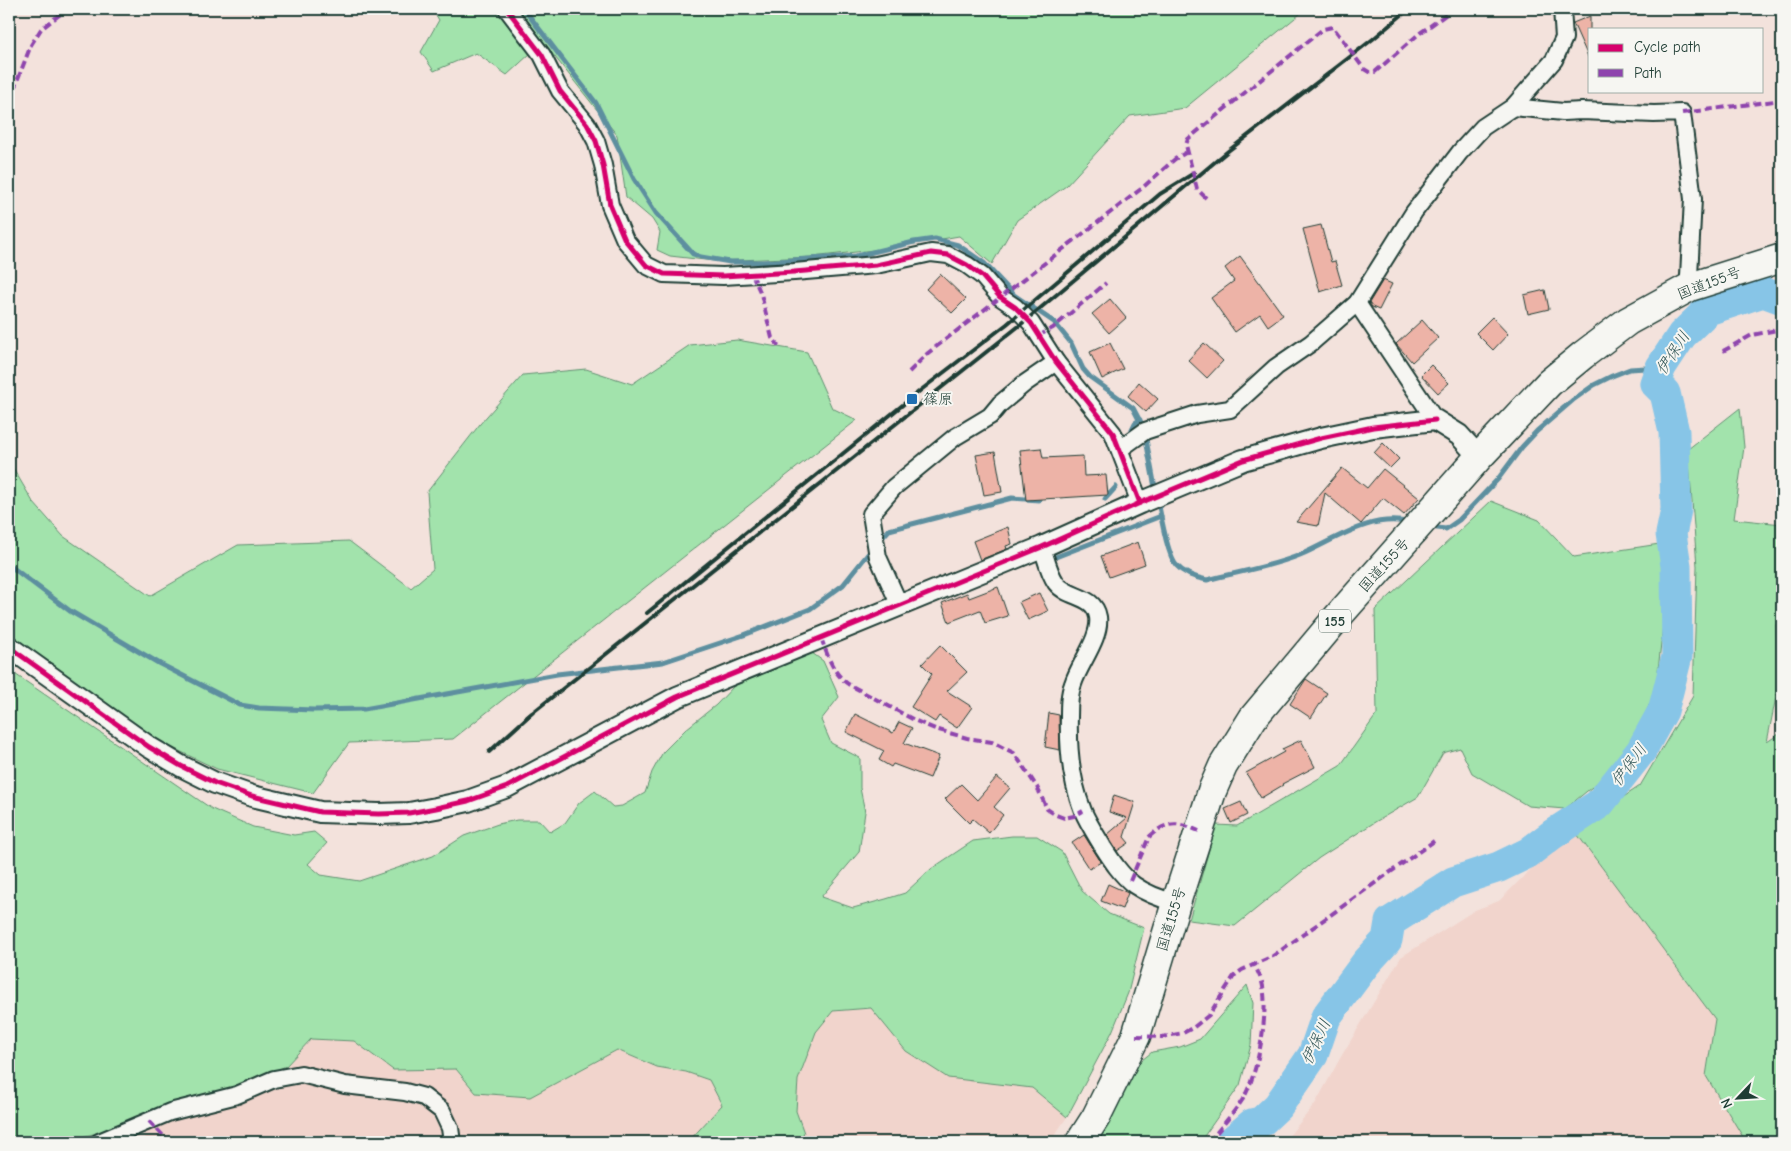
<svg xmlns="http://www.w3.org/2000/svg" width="1791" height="1151" viewBox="0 0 1791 1151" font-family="'Comic Neue','Klee One',sans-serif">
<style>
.built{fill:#f1d4cc}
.green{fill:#a2e3ac;stroke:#609070}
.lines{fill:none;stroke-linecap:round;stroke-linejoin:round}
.stream{stroke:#5d8f9f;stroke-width:5}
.river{stroke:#87c5e7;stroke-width:31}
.building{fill:#edb3a7;stroke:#1f3d34}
.minor-casing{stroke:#1f3d34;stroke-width:20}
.tertiary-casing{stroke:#1f3d34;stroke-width:24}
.trunk-casing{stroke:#1f3d34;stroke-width:31}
.minor{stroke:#f6f6f2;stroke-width:16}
.tertiary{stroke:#f6f6f2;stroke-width:20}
.trunk{stroke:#f6f6f2;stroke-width:28}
.rail{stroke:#1f3d34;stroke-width:4}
.quiet{stroke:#8e44ad;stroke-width:4;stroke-dasharray:8 4;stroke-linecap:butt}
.cycleway-casing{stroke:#f6f6f2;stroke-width:8}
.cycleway{stroke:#d6006c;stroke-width:5}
.poi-dot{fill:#1f6fb2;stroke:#f6f6f2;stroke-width:2}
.labels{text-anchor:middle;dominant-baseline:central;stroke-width:4;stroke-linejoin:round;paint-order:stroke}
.shield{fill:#f6f6f2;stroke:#60746d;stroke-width:1}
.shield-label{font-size:14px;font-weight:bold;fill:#1f3d34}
.street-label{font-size:15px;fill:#1f3d34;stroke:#f6f6f2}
.poi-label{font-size:15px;fill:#1f3d34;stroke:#f6f6f2;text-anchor:start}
.water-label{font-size:16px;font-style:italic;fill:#345858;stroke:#f6f6f2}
</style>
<rect width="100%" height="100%" fill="#f3e2dc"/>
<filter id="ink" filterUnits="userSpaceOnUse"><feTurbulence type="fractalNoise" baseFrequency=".02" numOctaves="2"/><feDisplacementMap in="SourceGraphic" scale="10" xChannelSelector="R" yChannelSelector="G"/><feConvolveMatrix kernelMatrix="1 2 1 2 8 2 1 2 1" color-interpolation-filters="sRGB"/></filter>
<g filter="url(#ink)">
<g class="built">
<polygon points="1574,830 1715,1019 1706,1076 1746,1142 1284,1142 1315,1104 1342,1055 1401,957 1475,910 1499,901 1539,861"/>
<polygon points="871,1008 906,1051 978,1082 1032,1088 1067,1117 1050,1142 795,1142 804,1133 796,1111 798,1080 816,1032 833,1011"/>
<polygon points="311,1039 354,1041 393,1070 456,1069 476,1093 530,1097 617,1050 657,1067 686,1072 709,1080 722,1105 688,1142 149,1142 147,1141 137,1118 286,1066"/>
</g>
<g class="green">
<polygon points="432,9 1306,9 1185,108 1130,116 1066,186 1017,220 992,264 959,236 891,248 812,257 714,261 670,256 657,250 660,232 652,219 626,197 617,135 543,42 507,75 476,53 434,71 421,52 439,20"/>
<polygon points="737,340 807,352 832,408 857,420 453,739 349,743 313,793 217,769 150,737 44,661 9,632 9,461 33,502 63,536 150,596 238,545 349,541 411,588 433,569 427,492 480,424 523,375 586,369 632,384 690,345"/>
<polygon points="1740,408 1744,447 1734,519 1782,524 1782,611 1776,625 1778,687 1767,742 1782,732 1782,1142 1746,1142 1706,1076 1715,1019 1574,830 1640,786 1693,696 1697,566 1688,449"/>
<polygon points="1491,501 1539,520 1574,557 1666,543 1664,614 1656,690 1624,761 1565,809 1528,806 1472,773 1460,748 1443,753 1418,797 1375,822 1319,858 1235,926 1189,920 1216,825 1237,826 1340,766 1377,714 1375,610"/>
<polygon points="812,653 823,661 839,697 821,720 831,743 860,758 860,788 865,812 859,852 821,897 853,908 886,899 905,893 931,869 973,841 1012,836 1037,836 1062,852 1082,891 1109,914 1144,928 1128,993 1112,1032 1067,1117 1032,1088 948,1078 906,1051 871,1008 833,1011 816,1032 798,1080 796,1111 804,1133 795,1142 688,1142 722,1105 709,1080 686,1072 657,1067 617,1050 530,1097 476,1093 456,1069 393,1070 354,1041 311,1039 286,1066 218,1095 104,1131 63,1142 17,1140 9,1133 9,670 212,809 253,827 294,835 314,832 327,843 308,864 321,875 359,881 433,856 464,836 498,824 517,820 539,820 550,832 565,823 579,803 595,791 613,807 622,806 645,793 652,772 663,752 686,729 716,705 734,686"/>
<polygon points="1247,985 1253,1003 1251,1045 1240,1085 1200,1142 1095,1142 1132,1068 1152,1052 1180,1047 1200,1039"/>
</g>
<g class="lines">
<g class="stream">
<polyline points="524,9 596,103 634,179 656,213 693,254 701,257 730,262 763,262 856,256 914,242 935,239 958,245 984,263 1014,295 1054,322 1071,343 1083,369 1090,377 1133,408 1144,429 1156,493"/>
<polyline points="1132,429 1135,423 1140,420"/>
<polyline points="1105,499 1116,487"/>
<path d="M1158 501C1161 516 1167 554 1176 565 1184 574 1196 578 1207 580 1237 572 1271 567 1300 555 1335 540 1370 513 1410 523"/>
<polyline points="1428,527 1446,529 1459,520 1498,479 1522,447 1537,431 1573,400 1594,385 1612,376 1630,369 1661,367"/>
<polyline points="880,540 889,530 1012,498 1039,500"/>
<polyline points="1048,560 1161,516"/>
<polyline points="9,565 70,611 160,664 240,705 259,708 314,710 364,709 557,674 663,662 744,635 810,609 843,585 872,549"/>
</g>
<polyline class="river" points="1231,1142 1252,1124 1261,1122 1278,1106 1313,1055 1326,1017 1366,963 1387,940 1390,922 1453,882 1499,867 1528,853 1553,834 1599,804 1641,751 1663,711 1677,656 1676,566 1671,534 1676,510 1674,432 1665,393 1655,383 1661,367 1682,335 1708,310 1763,292 1782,299"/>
</g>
<g class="building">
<polygon points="1590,16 1590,61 1573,23"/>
<polygon points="1321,225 1331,262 1335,261 1342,285 1320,292 1303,229"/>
<polygon points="1240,256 1283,315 1268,326 1260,314 1235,332 1211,298 1234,281 1225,268"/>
<polygon points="940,274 966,299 952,313 926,289"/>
<polygon points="1383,280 1392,284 1379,310 1372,307 1369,303"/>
<polygon points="1545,290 1549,309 1528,314 1524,295"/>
<polygon points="1110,299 1126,318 1109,333 1092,314"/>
<polygon points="1492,317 1508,334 1493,350 1476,333"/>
<polygon points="1422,320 1438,338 1412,362 1396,344"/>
<polygon points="1110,343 1123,369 1102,379 1090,352"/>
<polygon points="1204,343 1223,361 1207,378 1188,360"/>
<polygon points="1431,365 1449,383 1438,393 1421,375"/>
<polygon points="1139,382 1158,399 1146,412 1128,396"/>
<polygon points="1383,443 1399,459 1390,468 1374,453"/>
<polygon points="1041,448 1043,458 1083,456 1084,476 1106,475 1108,495 1026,500 1020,450"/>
<polygon points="995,452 1002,492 984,495 976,455"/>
<polygon points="1342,468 1367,488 1383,469 1419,498 1404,515 1383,498 1361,524 1325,493 1318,526 1296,522"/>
<polygon points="1008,527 1012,544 1006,546 1007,549 980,560 973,541"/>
<polygon points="1138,542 1145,564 1109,577 1101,556"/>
<polygon points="998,587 1008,616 985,623 980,610 949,622 942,603 967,593 969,598"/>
<polygon points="1039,593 1048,611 1028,620 1019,602"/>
<polygon points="940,645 967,672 947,691 972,707 957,728 939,716 935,722 911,707 932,674 922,664"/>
<polygon points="1306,679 1327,693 1311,718 1290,704"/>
<polygon points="1049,713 1059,715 1060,750 1045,747"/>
<polygon points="855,714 893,733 899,722 912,728 904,743 939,756 930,778 893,764 891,767 879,760 884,751 846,732"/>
<polygon points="1301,740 1315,767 1282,784 1283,785 1261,798 1246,773 1284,752 1282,749"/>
<polygon points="997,777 1010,788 994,807 1003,815 989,833 973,819 969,823 945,799 961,784 977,800"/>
<polygon points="1114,795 1135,802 1124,837 1129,843 1117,851 1107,835 1127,818 1109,812"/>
<polygon points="1241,802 1247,815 1231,823 1225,809"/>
<polygon points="1084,835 1101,862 1089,869 1072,843"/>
<polygon points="1108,884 1128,893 1122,909 1101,901"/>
</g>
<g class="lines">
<g class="minor-casing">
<g id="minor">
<polyline points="507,9 542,55 560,91 587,124 596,141 603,165 610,205 625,240 646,265 664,274 723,276 794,272 876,265 931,253 948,255 967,265 982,276 1000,297 1015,307 1031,323 1056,362 1113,433 1140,503"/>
<polyline points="1513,107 1563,112 1582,111 1654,114 1682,113 1693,199 1689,276 1690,287"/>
<polyline points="1357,303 1435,420"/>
<polyline points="1120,449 1145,431 1197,414 1230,409 1276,367 1311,343 1357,303 1414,212 1460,152 1483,127 1513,107 1554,60 1564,38 1562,9"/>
<path d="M1042 547C1046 559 1049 573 1056 583 1068 599 1094 594 1098 617 1101 638 1079 664 1073 684 1069 694 1069 706 1069 717 1068 749 1071 781 1083 811 1088 823 1096 835 1103 847 1112 861 1121 875 1134 885 1147 894 1161 899 1176 903"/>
<polyline points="900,606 878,557 871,514 894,487 955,437 990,416 1000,404 1024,384 1056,362"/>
<polyline points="99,1142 170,1112 237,1095 274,1079 301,1074 345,1085 405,1092 424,1097 442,1111 450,1128 452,1142"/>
</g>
</g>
<g class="tertiary-casing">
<polyline id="tertiary" points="9,647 149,747 181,766 215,783 252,796 320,812 379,814 409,813 436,808 468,801 507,787 677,697 1042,547 1140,503 1243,460 1321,438 1373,427 1435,420 1459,435 1479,457"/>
</g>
<g class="trunk-casing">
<polyline id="trunk" points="1080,1142 1096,1117 1136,1036 1176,903 1212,791 1223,766 1253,718 1341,613 1479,457 1549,383 1583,355 1628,321 1690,287 1782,258"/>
</g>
<use href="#minor" class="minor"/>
<use href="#tertiary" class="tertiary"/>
<use href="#trunk" class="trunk"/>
<g class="rail">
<polyline points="647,613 921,390 1007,324 1160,194 1194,173"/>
<polyline points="527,717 1019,326 1228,151 1373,39 1409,9"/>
<polyline points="489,752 532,713"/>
</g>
<g class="quiet">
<polyline points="9,102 31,45 41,29 67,9"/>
<polyline points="1682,113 1782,100"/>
<polyline points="1206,198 1197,189 1186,145 1188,139 1323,29 1333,27 1364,69 1369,72 1375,72 1420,33 1454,9"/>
<polyline points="752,274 761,294 772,338 779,346"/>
<polyline points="1038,336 1053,328 1106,283"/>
<polyline points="1723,351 1752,335 1782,329"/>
<polyline points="909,372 928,353 1141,189 1175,159 1187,152"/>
<path d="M821 638C828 656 832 672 848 684L916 721 935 729 967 738 992 742 1014 753 1037 787 1047 809 1056 815 1064 818 1074 816 1083 811"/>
<path d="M1130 881 1149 837C1167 820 1178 822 1199 831"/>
<polyline points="1136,1036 1162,1037 1183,1033 1194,1027 1209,1015 1234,976 1242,970 1273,956 1434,841"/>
<polyline points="149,1121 169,1142"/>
<path d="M1209 1142C1220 1128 1233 1114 1243 1099 1258 1074 1270 1011 1262 982 1260 976 1257 970 1254 964"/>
</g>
<g class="cycleway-casing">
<g id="cycleway">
<polyline points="507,9 542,55 560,91 587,124 596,141 603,165 610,205 625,240 646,265 664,274 723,276 794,272 876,265 931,253 948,255 967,265 982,276 1000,297 1015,307 1031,323 1056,362 1113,433 1140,503"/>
<polyline points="9,647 149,747 181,766 215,783 252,796 320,812 379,814 409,813 436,808 468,801 507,787 677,697 1042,547 1140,503 1243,460 1321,438 1373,427 1435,420"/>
</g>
</g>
<use href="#cycleway" class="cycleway"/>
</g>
</g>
<rect class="poi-dot" x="906" y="393" width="12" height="12" rx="2.5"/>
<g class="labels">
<rect class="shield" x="1319" y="609.5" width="32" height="23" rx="4"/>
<g class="shield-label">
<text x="1335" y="621">155</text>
</g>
<g class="street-label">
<text transform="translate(1709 283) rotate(-21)">国道155号</text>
<text transform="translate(1384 565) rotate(-48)">国道155号</text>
<text transform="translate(1171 919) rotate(-73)">国道155号</text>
</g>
<g class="poi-label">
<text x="923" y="399">篠原</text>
</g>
<g class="water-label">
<text transform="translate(1673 353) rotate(-57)">伊保川</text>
<text transform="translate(1629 765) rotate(-53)">伊保川</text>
<text transform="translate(1316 1042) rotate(-65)">伊保川</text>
</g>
</g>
<rect width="1791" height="1151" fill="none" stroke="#f6f6f2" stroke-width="30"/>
<rect x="15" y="15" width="1761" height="1121" fill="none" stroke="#1f3d34" stroke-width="2" filter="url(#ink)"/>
<rect x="1588" y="28" width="175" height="65" fill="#f6f6f2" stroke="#a0aca6"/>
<rect x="1598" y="44" width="25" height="8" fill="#d6006c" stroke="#a0aca6"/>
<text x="1634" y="52" font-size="15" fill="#1f3d34">Cycle path</text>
<rect x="1598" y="69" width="25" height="8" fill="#8e44ad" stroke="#a0aca6"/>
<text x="1634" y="78" font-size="15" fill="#1f3d34">Path</text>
<g transform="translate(1738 1098) rotate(245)" stroke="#f6f6f2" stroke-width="4" paint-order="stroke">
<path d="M0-4L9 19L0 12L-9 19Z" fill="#1f3d34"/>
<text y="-8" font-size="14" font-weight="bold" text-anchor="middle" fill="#1f3d34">N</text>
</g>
</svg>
